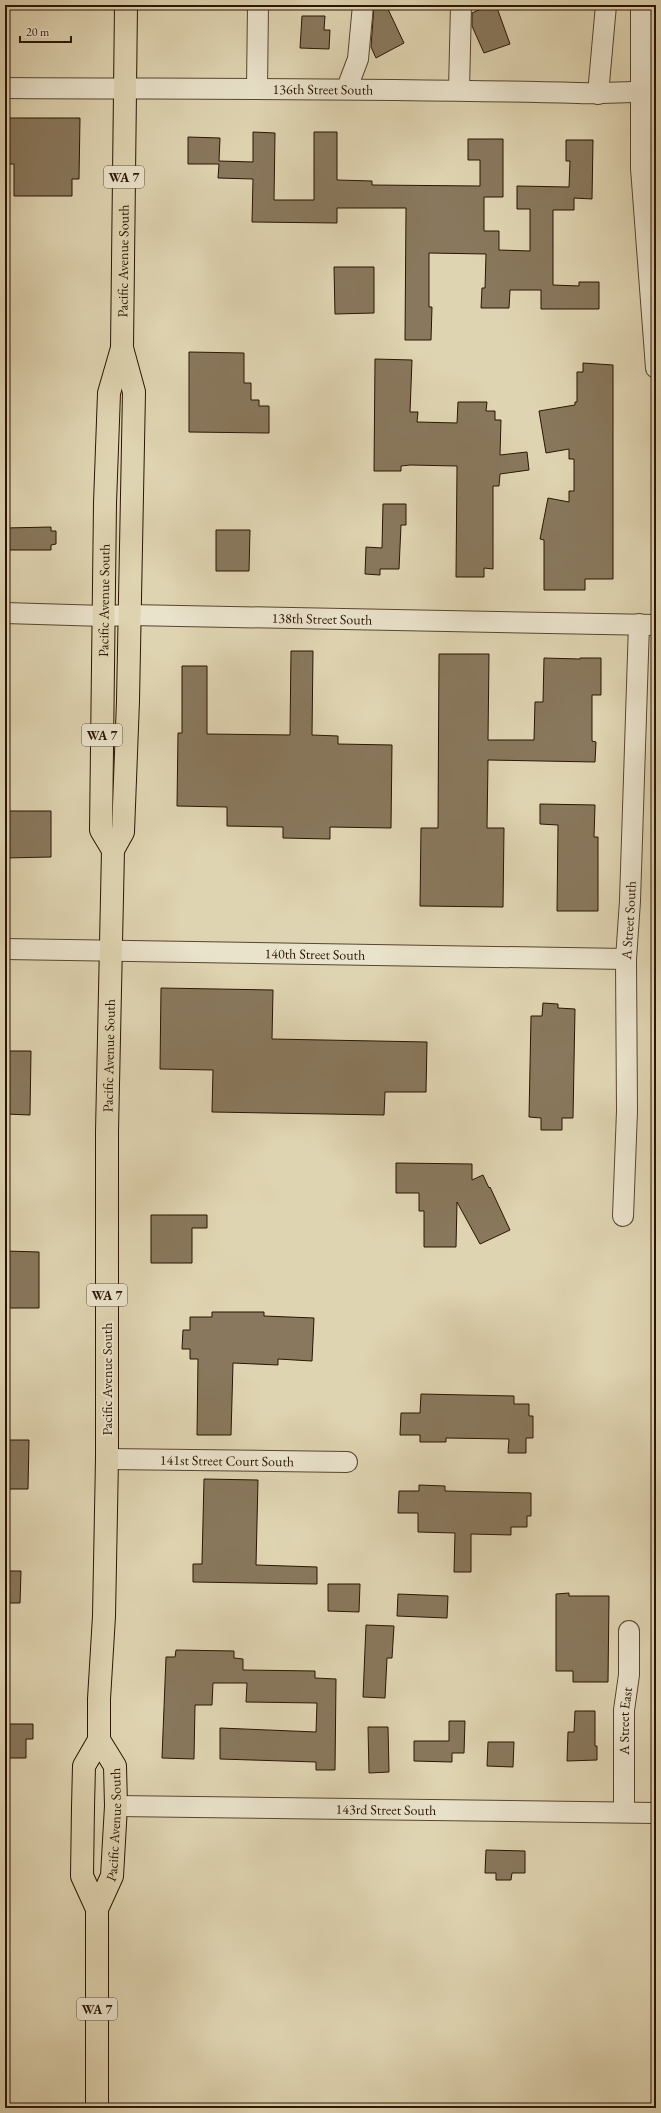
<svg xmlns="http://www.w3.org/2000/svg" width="661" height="2113" viewBox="0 0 661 2113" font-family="'EB Garamond',serif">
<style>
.building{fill:#89785d;stroke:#2b1503}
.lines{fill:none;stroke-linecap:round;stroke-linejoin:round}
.minor-casing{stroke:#58452e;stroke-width:22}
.major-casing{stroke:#2b1503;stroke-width:24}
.minor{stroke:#eae3cc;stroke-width:20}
.major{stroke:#dfd4b1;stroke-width:22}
.labels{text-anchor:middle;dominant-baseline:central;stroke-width:4;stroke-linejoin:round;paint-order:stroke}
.shield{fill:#eae3cc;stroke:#64533f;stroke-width:1}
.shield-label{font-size:13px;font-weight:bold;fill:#2b1503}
.street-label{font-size:14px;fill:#2b1503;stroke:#eae3cc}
</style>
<rect width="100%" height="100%" fill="#dfd4b1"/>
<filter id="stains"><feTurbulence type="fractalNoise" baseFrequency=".005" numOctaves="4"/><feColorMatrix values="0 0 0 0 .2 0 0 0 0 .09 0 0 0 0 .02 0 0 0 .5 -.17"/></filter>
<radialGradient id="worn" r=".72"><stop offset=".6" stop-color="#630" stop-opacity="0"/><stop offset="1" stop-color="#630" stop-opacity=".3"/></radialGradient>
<g class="building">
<polygon points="374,5 386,5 404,43 376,58 371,47"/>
<polygon points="479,5 496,5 510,44 484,53 472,26 472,13 481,9"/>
<polygon points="302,16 325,16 324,30 330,30 329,49 300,48"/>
<polygon points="5,118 80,118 79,179 72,179 72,196 14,196 14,164 8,164 8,139 5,139"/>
<polygon points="253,132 275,133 274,200 314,200 314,132 337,132 337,180 372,181 372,185 480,186 480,160 468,160 468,139 503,139 503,197 484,197 484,231 499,231 499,250 530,251 530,209 517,209 517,186 569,187 570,161 566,161 566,140 593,140 592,199 574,198 574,210 553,210 553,285 579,286 579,282 599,282 599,309 541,309 541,290 510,290 509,308 481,308 482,288 485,288 486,254 429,253 429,307 432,307 431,340 405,340 406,208 337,208 337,223 252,222 253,179 218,178 219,164 188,164 188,137 220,138 219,161 253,162"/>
<polygon points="334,267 374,267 374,313 335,314"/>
<polygon points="189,352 244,353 244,383 251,383 251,400 259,400 259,406 269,406 269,433 189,432"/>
<polygon points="375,359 412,360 410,412 418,412 417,422 457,423 458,402 487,402 486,411 495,411 495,420 501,420 500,455 527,452 529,470 500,474 499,486 493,486 493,569 484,568 484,577 456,577 457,466 410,465 401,466 401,471 374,471"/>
<polygon points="583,363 613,365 613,579 585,579 585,590 544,590 544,540 540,539 548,498 569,502 569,491 574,491 574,459 569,459 569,449 546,453 539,411 575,405 575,402 577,402 577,372 583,372"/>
<polygon points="383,504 406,504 406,525 401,525 399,569 380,569 380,575 365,574 366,547 382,548"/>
<polygon points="51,527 51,531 56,531 56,544 51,545 51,550 5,550 5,528"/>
<polygon points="216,530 250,530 249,571 216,571"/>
<polygon points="291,651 313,651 312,735 338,736 338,744 392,745 391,828 330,827 330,839 283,838 283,827 227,826 227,807 177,806 178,733 182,733 182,666 207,666 207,734 290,735"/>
<polygon points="439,654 489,654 488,740 534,740 535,702 543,702 544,658 580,659 580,658 601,658 601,695 592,695 592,741 596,742 595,762 488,760 487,828 504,828 503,907 420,906 421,828 438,828"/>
<polygon points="540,804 595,805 594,837 598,837 598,911 557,911 558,825 540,824"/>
<polygon points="5,811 51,811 51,857 5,858"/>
<polygon points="161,988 273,990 272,1039 427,1042 426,1092 385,1092 384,1115 212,1112 213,1070 160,1069"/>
<polygon points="543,1003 558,1004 558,1008 575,1009 573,1118 562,1118 562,1130 541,1130 541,1118 529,1117 531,1016 542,1016"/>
<polygon points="5,1051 31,1051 30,1115 5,1114"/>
<polygon points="396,1163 472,1164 472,1180 483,1175 489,1188 490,1187 510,1230 480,1244 457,1202 456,1247 424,1247 424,1211 419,1211 419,1193 396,1193"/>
<polygon points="151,1215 207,1215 207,1228 192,1228 192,1263 151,1263"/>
<polygon points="5,1251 39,1252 39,1308 5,1308"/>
<polygon points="212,1312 264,1312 264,1316 314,1318 312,1361 278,1359 278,1365 233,1363 231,1435 197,1435 198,1359 190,1359 190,1349 182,1349 183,1330 190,1330 190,1317 212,1317"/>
<polygon points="421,1394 514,1396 514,1404 529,1404 529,1416 533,1416 533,1438 526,1438 526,1453 508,1453 509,1439 446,1438 446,1442 420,1442 420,1435 400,1435 401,1413 420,1413"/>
<polygon points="5,1440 29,1440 28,1489 5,1489"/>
<polygon points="204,1479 258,1480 256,1565 317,1567 317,1584 193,1582 193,1564 202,1564"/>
<polygon points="419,1485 445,1486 445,1491 531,1493 531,1516 527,1516 527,1527 511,1527 511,1535 471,1534 471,1572 454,1572 455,1533 418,1532 418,1513 398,1513 399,1491 419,1491"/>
<polygon points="5,1571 21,1571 20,1603 5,1603"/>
<polygon points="328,1584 360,1584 359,1612 328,1611"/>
<polygon points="569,1593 569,1596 609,1596 608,1682 573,1682 573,1671 556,1671 556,1594"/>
<polygon points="398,1594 448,1596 447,1618 397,1616"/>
<polygon points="366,1625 394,1626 392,1658 387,1658 385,1698 363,1697"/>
<polygon points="176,1650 234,1651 234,1658 243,1659 243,1670 315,1671 315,1678 336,1679 335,1770 316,1770 316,1762 220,1759 220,1728 316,1732 317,1703 246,1702 247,1683 213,1683 212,1705 195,1705 194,1759 162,1758 166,1657 175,1657"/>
<polygon points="575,1711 595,1711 595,1746 597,1746 597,1760 567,1761 568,1732 574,1732"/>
<polygon points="449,1721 465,1721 464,1753 452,1753 452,1762 414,1761 414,1741 449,1741"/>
<polygon points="5,1724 33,1724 33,1739 26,1739 26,1758 5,1758"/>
<polygon points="368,1727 388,1727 389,1772 369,1773"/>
<polygon points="488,1742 514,1742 513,1767 487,1766"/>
<polygon points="486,1850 525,1851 525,1873 512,1873 511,1880 496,1880 496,1873 485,1873"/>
</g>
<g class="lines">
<g class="minor-casing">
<g id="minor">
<polyline points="641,5 641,168 656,368"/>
<path id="s1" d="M5 88C196 89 387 88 578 93 604 94 630 91 656 92"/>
<polyline points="257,88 258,5"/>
<polyline points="347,88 358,59 363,5"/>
<polyline points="459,90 461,5"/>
<polyline points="598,94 606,5"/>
<path id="s2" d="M5 613 104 616 130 615 656 625"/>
<path id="s3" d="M5 949 626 959"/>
<path id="s4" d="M623 1216 627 1111 626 959 630 901 639 624"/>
<path id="s5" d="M107 1459 347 1462"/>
<path id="s6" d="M116 1806 656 1813"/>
<path id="s7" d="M624 1812V1710L629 1675V1631"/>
</g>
</g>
<g class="major-casing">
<g id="major">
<path id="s8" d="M113 850 101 830 105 503 109 393 122 348"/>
<path id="s9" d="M97 1909 82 1876 83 1807 84 1766 99 1740V1699L104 1616 107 1459V1131L113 850 123 832 128 701 134 392 122 348 126 5"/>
<path id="s10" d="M97 2108V1909L112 1876 116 1806 115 1766 99 1740"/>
</g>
</g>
<use href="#minor" class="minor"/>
<use href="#major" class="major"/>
</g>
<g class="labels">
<g class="shield">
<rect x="104" y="166" width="40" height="22" rx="3"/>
<rect x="82" y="724" width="40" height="22" rx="3"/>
<rect x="87" y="1284" width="40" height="22" rx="3"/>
<rect x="77" y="1998" width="40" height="22" rx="3"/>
</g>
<g class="shield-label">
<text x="124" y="177">WA 7</text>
<text x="102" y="735">WA 7</text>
<text x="107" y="1295">WA 7</text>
<text x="97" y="2009">WA 7</text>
</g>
<g class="street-label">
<text stroke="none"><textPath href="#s1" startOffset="318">136th Street South</textPath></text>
<text stroke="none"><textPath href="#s9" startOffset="1660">Pacific Avenue South</textPath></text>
<text stroke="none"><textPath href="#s8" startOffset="253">Pacific Avenue South</textPath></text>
<text stroke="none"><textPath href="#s2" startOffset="317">138th Street South</textPath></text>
<text stroke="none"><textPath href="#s4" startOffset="296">A Street South</textPath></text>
<text stroke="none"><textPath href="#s3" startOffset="310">140th Street South</textPath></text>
<text stroke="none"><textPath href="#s9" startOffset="861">Pacific Avenue South</textPath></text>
<text transform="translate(107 1379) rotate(-90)">Pacific Avenue South</text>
<text stroke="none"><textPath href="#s5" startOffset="120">141st Street Court South</textPath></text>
<text stroke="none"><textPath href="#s7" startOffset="91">A Street East</textPath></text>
<text stroke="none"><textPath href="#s6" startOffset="270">143rd Street South</textPath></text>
<text stroke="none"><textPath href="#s10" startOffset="287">Pacific Avenue South</textPath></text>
</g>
</g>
<rect width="661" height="2113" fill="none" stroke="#dfd4b1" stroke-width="20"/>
<rect x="6" y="6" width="649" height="2101" fill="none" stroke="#2b1503" stroke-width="2"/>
<rect x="10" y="10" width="641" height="2093" fill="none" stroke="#2b1503"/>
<path d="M20 36v6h51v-6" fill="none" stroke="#2b1503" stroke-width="2"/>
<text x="26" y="36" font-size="12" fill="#2b1503" stroke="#eae3cc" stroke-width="3" paint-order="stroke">20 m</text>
<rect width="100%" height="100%" filter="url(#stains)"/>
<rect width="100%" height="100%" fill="url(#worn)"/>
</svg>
